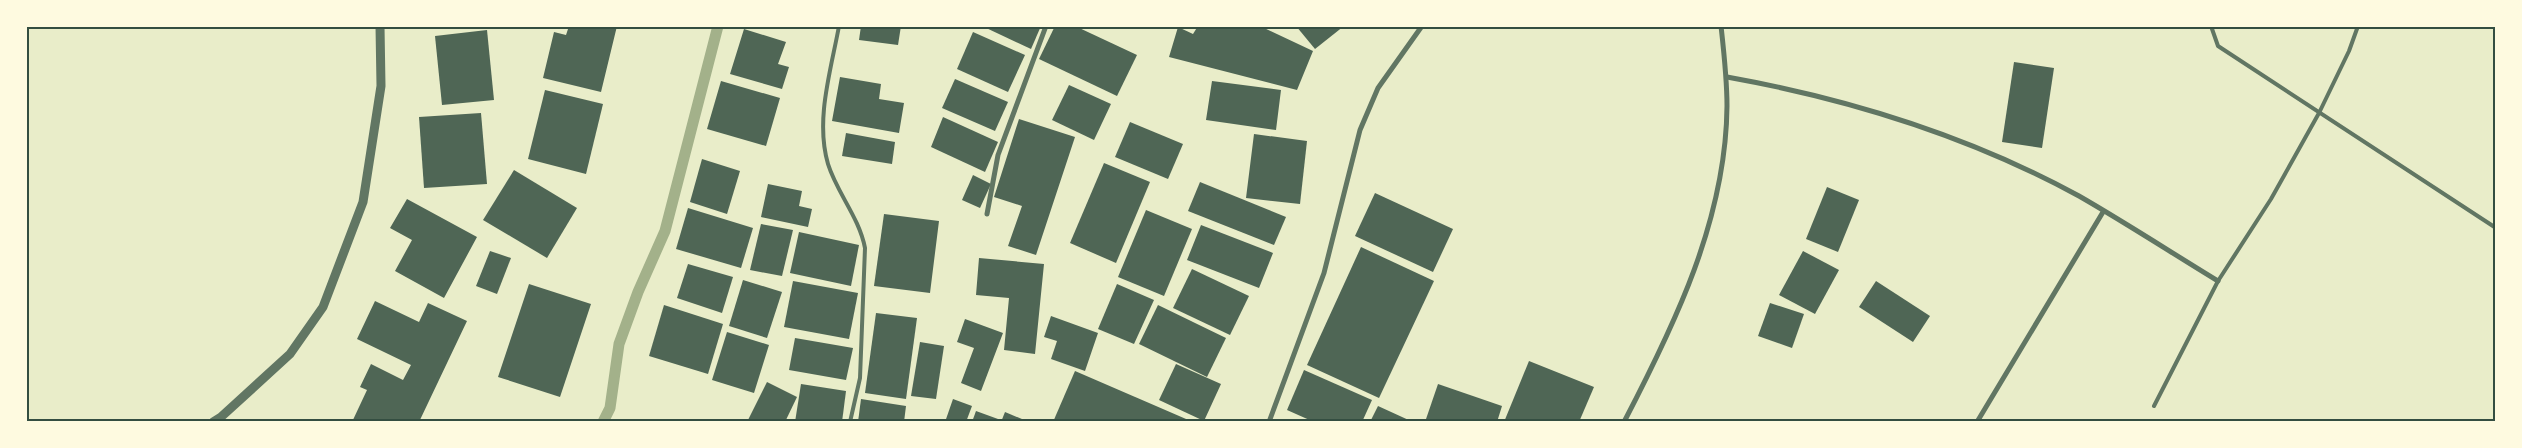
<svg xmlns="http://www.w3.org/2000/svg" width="2522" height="448" viewBox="0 0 2522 448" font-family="'IBM Plex Sans',sans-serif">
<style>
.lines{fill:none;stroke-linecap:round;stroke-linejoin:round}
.stream{stroke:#a3b18a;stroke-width:11}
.building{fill:#4f6655}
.service{stroke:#617663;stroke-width:4}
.minor{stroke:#617663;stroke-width:5}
.tertiary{stroke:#617663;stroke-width:9}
.neatline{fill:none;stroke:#344e41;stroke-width:2}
</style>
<rect width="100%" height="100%" fill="#e9edc9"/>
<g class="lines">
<polyline class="stream" points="603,422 610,408 619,344 638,292 665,231 718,26"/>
</g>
<g class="building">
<polygon points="569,26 617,26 601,92 543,78 554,32 566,35"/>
<polygon points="861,26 901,26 898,45 859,40"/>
<polygon points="982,26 1041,26 1031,49"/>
<polygon points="1055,26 1075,26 1137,55 1117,96 1039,59"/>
<polygon points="1198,26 1260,26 1313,51 1297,90 1169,57 1178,27 1193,34"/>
<polygon points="1296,26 1344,26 1315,49"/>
<polygon points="744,29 786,42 778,64 789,67 782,89 730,74"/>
<polygon points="487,30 494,100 442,105 435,36"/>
<polygon points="973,32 1025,55 1008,92 957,69"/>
<polygon points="2014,62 2054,68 2042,148 2002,142"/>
<polygon points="840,77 881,84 879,99 904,103 899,133 832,121"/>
<polygon points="955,79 1008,102 995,131 942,108"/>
<polygon points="721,81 780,98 766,146 707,129"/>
<polygon points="1212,81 1281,90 1276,130 1206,120"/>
<polygon points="1069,85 1111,104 1094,140 1052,120"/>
<polygon points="545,90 603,104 586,174 528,159"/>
<polygon points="481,113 487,184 424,188 419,117"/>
<polygon points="943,117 998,142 985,172 931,147"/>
<polygon points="1019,119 1075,137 1036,255 1008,246 1022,206 994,197"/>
<polygon points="1130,122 1183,144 1168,179 1115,157"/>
<polygon points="846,133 895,142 892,164 842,156"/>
<polygon points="1254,134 1307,141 1300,204 1246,198"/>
<polygon points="702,159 740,171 727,214 690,202"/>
<polygon points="1104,163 1150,182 1116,263 1070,243"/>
<polygon points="514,170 577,208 547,258 483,220"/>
<polygon points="973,175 991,184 980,208 962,200"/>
<polygon points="1200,182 1286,217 1274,245 1188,211"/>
<polygon points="768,184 802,191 799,206 812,209 808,227 761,217"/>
<polygon points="1827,187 1859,200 1838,252 1806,239"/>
<polygon points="1375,193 1453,229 1433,272 1355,236"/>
<polygon points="407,199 477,237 444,298 395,271 412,240 390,228"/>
<polygon points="688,208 753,228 741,268 676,249"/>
<polygon points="1146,210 1192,229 1164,296 1118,277"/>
<polygon points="884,214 939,221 930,293 874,286"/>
<polygon points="761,224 793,230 782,276 750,270"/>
<polygon points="1201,225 1273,253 1259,288 1187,260"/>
<polygon points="799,232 859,245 851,286 790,273"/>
<polygon points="1361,247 1434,281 1379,398 1307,365"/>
<polygon points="490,251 511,258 497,294 476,286"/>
<polygon points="1803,251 1839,270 1815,314 1779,295"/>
<polygon points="979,258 1044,264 1035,354 1004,350 1009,298 976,295"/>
<polygon points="688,264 733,277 722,313 677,298"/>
<polygon points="1192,269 1249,296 1230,335 1173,308"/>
<polygon points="743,280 782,292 767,338 729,326"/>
<polygon points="793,281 858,293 849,339 784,327"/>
<polygon points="1876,281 1930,316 1913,342 1859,307"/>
<polygon points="529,284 591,304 560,397 498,377"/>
<polygon points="1117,284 1154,300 1134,344 1098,329"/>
<polygon points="375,301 419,322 428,303 467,321 419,422 352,422 367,390 360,387 371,364 403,380 411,365 357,339"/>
<polygon points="1770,303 1804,314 1792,348 1758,336"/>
<polygon points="664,305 723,324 708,374 649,356"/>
<polygon points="1158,305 1226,338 1207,377 1139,344"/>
<polygon points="876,313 917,318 906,399 865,393"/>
<polygon points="1051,316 1098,333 1085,371 1051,359 1057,341 1044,337"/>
<polygon points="965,319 1003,333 981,391 961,383 974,348 957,342"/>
<polygon points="727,332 769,345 754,393 712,380"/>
<polygon points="795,338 853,348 846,380 789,370"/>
<polygon points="920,342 944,346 936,399 911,396"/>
<polygon points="1529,361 1594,387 1579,422 1504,422"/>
<polygon points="1176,364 1221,384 1204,421 1159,400"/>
<polygon points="1304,370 1372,400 1362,422 1314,422 1287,410"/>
<polygon points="1075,371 1193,422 1053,422"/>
<polygon points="767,382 797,397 785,422 747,422"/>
<polygon points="801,384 846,391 842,422 795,422"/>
<polygon points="1438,384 1502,406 1497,422 1425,422"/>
<polygon points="861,399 906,406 904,422 858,422"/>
<polygon points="953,399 972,406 966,422 945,422"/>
<polygon points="1378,406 1413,422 1370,422"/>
<polygon points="976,411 998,419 997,422 972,422"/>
<polygon points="1005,412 1029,422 1001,422"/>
</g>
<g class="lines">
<g class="service">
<path d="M839 26C831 70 815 120 828 164 837 193 859 217 865 248L860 378 850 422"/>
<polyline points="2211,26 2218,46 2496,228"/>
<polyline points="2154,406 2218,281 2271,199 2319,113 2349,51 2358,26"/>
</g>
<g class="minor">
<path d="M1727 77C1849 99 1969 136 2079 196 2126 223 2172 253 2218 281"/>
<polyline points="987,214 998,155 1046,26"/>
<polyline points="1269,422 1324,273 1360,130 1378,88 1422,26"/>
<path d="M1624 422C1675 324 1726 219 1727 106 1727 79 1724 53 1721 26"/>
<polyline points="1977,422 2103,212"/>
</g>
<polyline class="tertiary" points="213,422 221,417 290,354 323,307 363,202 381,86 380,26"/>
</g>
<rect width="2522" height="448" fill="none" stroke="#fefae0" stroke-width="55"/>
<rect x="28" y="28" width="2466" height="392" class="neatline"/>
</svg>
